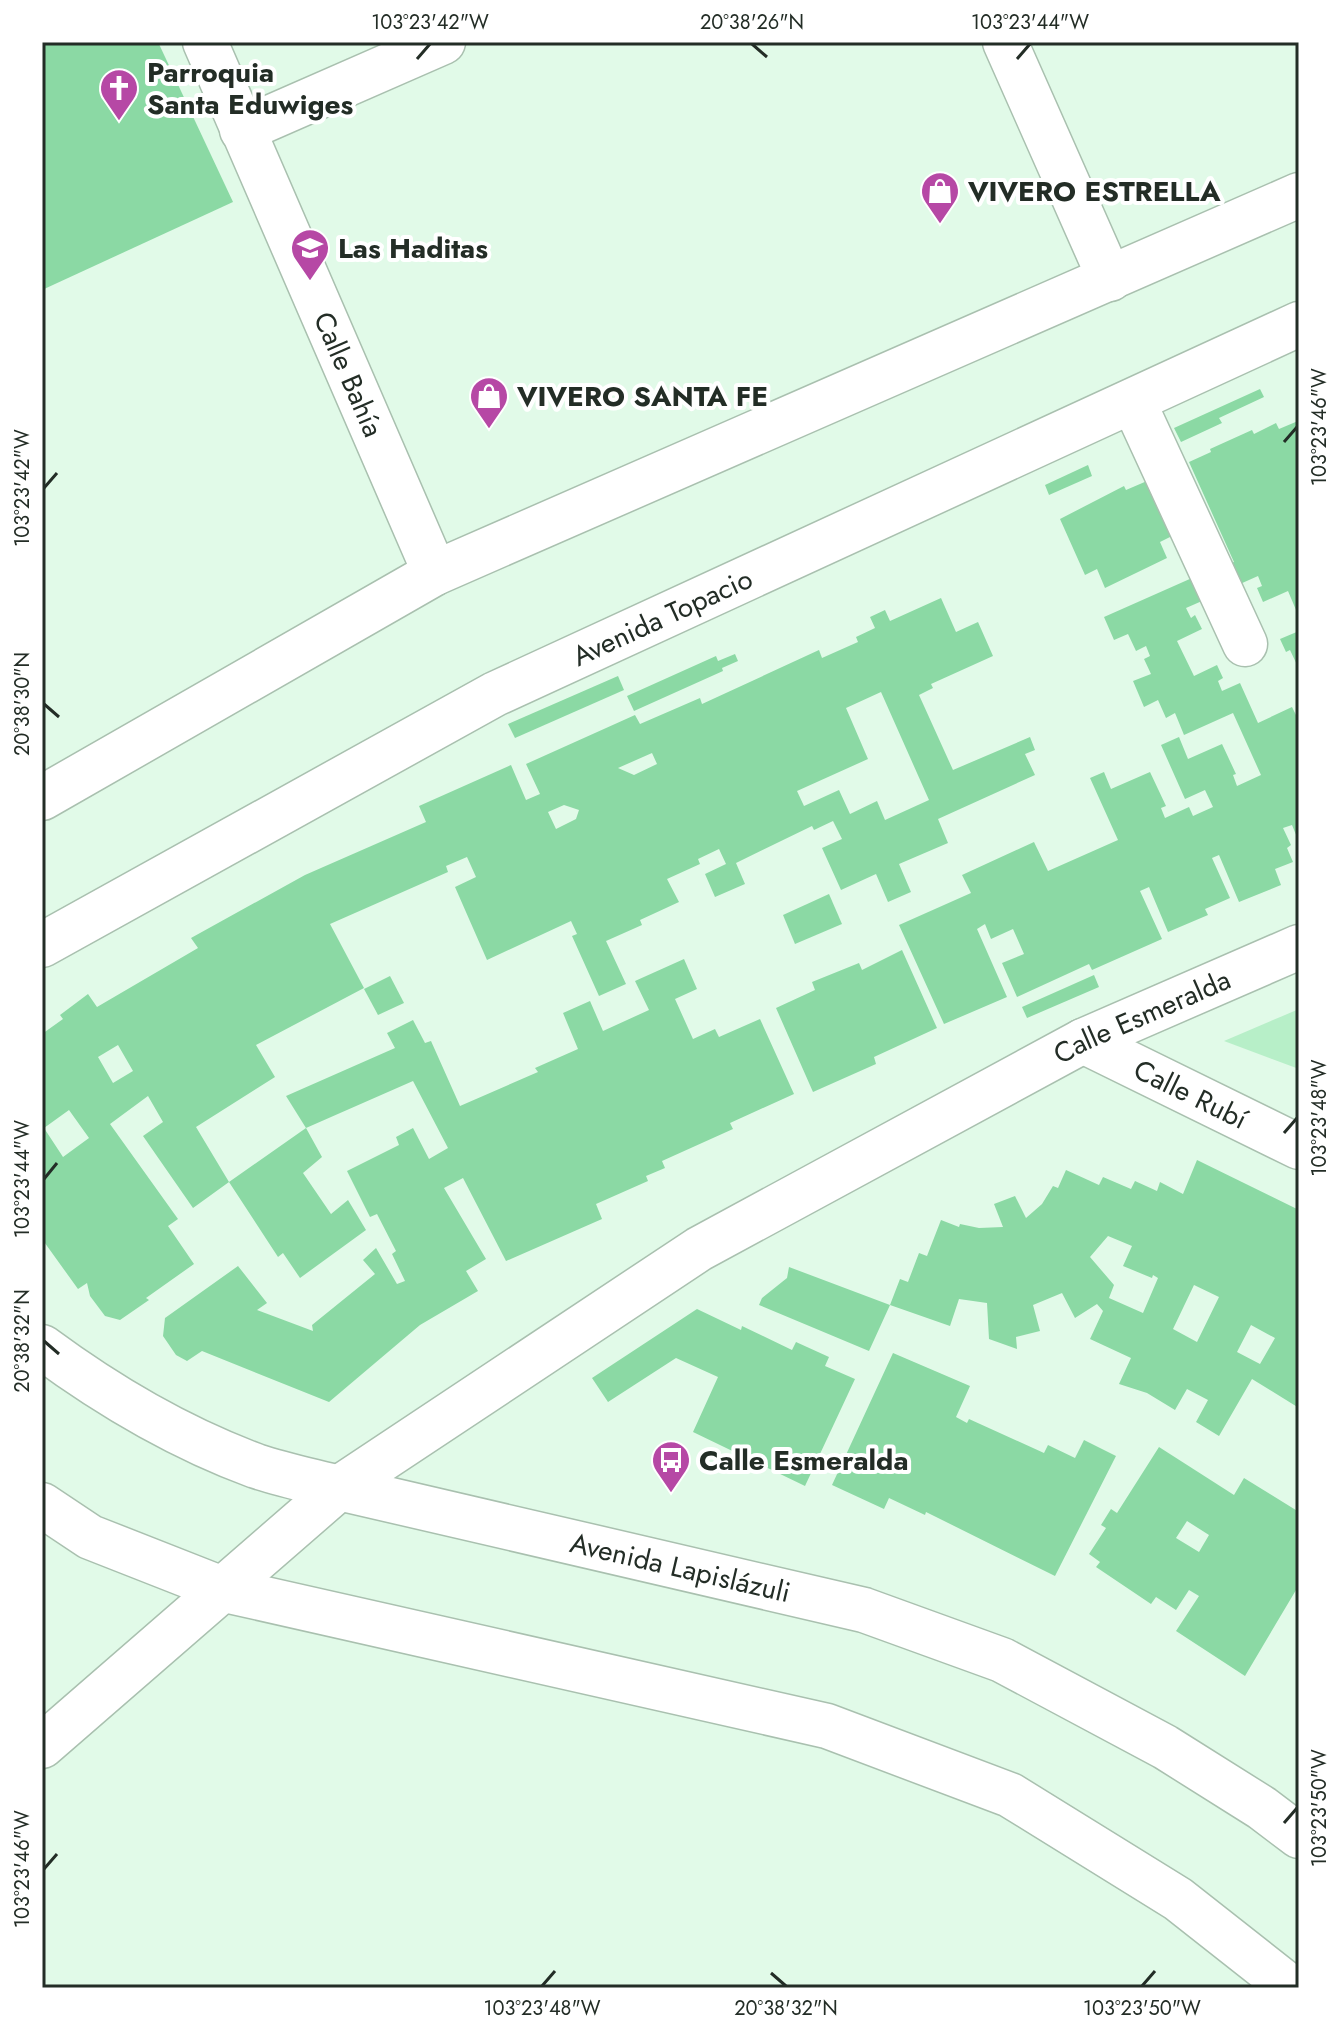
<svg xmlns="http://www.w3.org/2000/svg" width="1341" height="2030" viewBox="0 0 1341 2030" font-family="Jost,sans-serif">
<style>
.green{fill:#b7efc8}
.building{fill:#8bd9a4;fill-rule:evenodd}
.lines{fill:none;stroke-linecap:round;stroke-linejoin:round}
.street-casing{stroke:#a9c0af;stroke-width:47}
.secondary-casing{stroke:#a9c0af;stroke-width:47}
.street{stroke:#fff;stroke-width:44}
.secondary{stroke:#fff;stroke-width:44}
.ticks{fill:none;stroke:#232d26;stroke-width:3}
.labels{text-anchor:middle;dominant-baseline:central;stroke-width:8;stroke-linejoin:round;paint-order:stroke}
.poi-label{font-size:28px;font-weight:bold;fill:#232d26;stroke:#fff;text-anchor:start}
.street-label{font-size:28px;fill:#232d26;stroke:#fff}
.neatline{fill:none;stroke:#232d26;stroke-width:3}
.ticks-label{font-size:20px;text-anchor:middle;fill:#232d26}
</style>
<rect width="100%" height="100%" fill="#e1fae8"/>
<polygon class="green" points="1299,1009 1299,1069 1224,1041"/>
<g class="building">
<polygon points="42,42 158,42 233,202 42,290"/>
<polygon points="1260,389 1264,397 1219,418 1222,423 1181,442 1174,428"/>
<polygon points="1298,421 1299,533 1296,534 1299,539 1299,617 1288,591 1263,602 1257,588 1262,586 1258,576 1240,584 1231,563 1234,562 1189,462 1211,452 1210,449 1252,430 1254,434 1276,423 1279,429"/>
<polygon points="1088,465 1092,476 1049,495 1045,485"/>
<polygon points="1147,481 1172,536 1160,542 1167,558 1105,588 1097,569 1085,575 1060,519 1124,486 1126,490"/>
<polygon points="1192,578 1202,601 1186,608 1191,618 1195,615 1202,629 1177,641 1194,676 1217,665 1223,678 1218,681 1222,691 1240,683 1258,723 1292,707 1299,721 1299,842 1292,825 1283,828 1291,845 1287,848 1293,862 1275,869 1281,885 1239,902 1219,855 1212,858 1230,898 1205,909 1208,915 1168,932 1149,887 1140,891 1162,939 1092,970 1089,964 1017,997 1002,963 1024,954 1013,929 991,939 985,924 977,929 1007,997 944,1024 899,925 971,893 962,875 1034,842 1048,871 1118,840 1090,778 1104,772 1111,789 1150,772 1166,806 1161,808 1165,818 1189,807 1193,816 1213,807 1205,790 1185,799 1161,745 1179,737 1188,759 1222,744 1236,774 1233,775 1237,786 1261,775 1233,713 1184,735 1175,713 1166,718 1158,700 1144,707 1133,681 1151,674 1144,659 1150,656 1146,646 1136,651 1128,634 1114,640 1104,617"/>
<path d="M941 598 956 632 978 622 993 656 931 684 933 688 919 695 953 770 1030 737 1035 750 1025 754 1035 775 938 819 948 843 899 864 911 892 888 902 876 874 841 890 822 848 842 839 833 821 814 830 812 826 736 863 745 884 715 897 705 874 726 864 719 849 698 859 700 864 667 879 679 902 640 920 642 925 606 941 626 984 599 996 572 936 577 934 571 921 487 960 455 887 476 877 467 857 446 866 448 872 330 924 364 988 256 1045 275 1077 196 1127 229 1182 193 1208 143 1136 163 1122 148 1096 110 1124 178 1219 168 1226 194 1264 146 1298 149 1300 120 1320 105 1316 90 1296 87 1283 78 1289 42 1239V1034L63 1019 60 1015 88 994 97 1007 198 948 191 938 305 875 426 822 419 806 511 765 526 800 540 794 526 764 635 715 640 724 700 698 702 704 819 650 822 658 858 642 856 637 875 628 870 617 885 610 890 621ZM881 692 929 800 885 820 877 801 850 814 839 790 804 806 797 791 868 759 846 708ZM652 753 657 764 634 775 618 768ZM564 805 579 810 576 819 556 829 548 812ZM118 1045 133 1071 113 1083 98 1057ZM69 1110 89 1138 63 1157 44 1128Z"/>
<polygon points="1299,631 1299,669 1290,650 1286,652 1280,639"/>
<polygon points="735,654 738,661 722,668 723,671 634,711 627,696 716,656 718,661"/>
<polygon points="618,676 624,690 515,738 508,724"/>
<polygon points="829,894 842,924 795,944 783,915"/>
<polygon points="902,950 937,1028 874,1057 876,1064 813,1092 776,1008 815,990 812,982 859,963 862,970"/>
<polygon points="684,959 697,989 675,999 693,1039 715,1029 719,1037 760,1019 794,1094 730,1123 733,1129 662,1161 665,1168 646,1176 648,1181 596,1204 602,1219 506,1261 463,1178 444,1188 486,1259 466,1271 478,1291 420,1325 329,1402 202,1351 187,1361 176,1355 163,1336 165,1318 238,1266 267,1303 257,1310 313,1331 312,1325 375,1274 363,1260 376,1248 397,1284 405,1281 392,1254 396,1251 377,1214 370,1217 347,1171 399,1145 396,1137 413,1128 429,1159 448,1148 413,1081 306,1128 286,1096 395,1048 387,1033 413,1020 425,1043 431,1041 460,1106 538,1072 535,1068 578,1049 563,1013 590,1001 603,1031 649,1010 635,981"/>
<polygon points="1094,975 1099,987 1027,1018 1022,1007"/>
<polygon points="390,976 404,1003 378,1015 364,989"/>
<polygon points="306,1128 322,1157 303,1173 331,1214 348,1200 366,1230 300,1278 283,1253 278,1257 229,1182"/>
<path d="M1197 1160 1299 1210V1408L1252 1379 1219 1436 1196 1422 1208 1400 1187 1389 1175 1410 1147 1393 1119 1384 1131 1358 1090 1339 1103 1311 1097 1304 1075 1318 1062 1293 1033 1305 1040 1331 1016 1337 1017 1349 989 1339 987 1303 959 1299 950 1326 890 1305 869 1351 759 1305 762 1298 787 1278 789 1267 890 1305 900 1279 908 1282 919 1253 927 1256 941 1220 959 1227 960 1224 979 1228 1003 1227 994 1204 1015 1196 1026 1218 1042 1204 1053 1186 1058 1188 1066 1170 1099 1185 1103 1177 1131 1189 1135 1181 1157 1191 1160 1182 1183 1194ZM1108 1236 1132 1246 1123 1266 1152 1278 1153 1275 1158 1278 1143 1313 1109 1298 1114 1285 1090 1257ZM1194 1285 1219 1297 1197 1342 1173 1329ZM1251 1325 1275 1338 1260 1364 1237 1352Z"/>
<polygon points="697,1309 741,1330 742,1326 792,1350 796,1342 829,1357 825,1366 855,1379 805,1486 693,1432 718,1377 676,1358 608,1402 592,1378"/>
<polygon points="893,1353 970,1386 956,1417 967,1423 969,1419 1044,1453 1048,1445 1075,1458 1084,1440 1116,1456 1055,1576 926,1512 925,1515 889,1498 884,1509 832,1485"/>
<path d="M1159 1447 1234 1495 1244 1478 1299 1512V1585L1245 1676 1176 1631 1199 1596 1189 1590 1176 1610 1156 1597 1151 1604 1096 1567 1100 1562 1089 1554 1106 1528 1101 1525 1111 1509 1117 1513ZM1187 1521 1209 1535 1199 1552 1176 1538Z"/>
</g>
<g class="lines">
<g class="street-casing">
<g id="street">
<path id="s1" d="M205 42 435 573"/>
<polyline points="1005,42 1110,279"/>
<polyline points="242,130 443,42"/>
<polyline points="1133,401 1245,644"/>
<path id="s2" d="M1083 1041 1299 1147"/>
<path id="s3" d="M42 1746 339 1488 699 1249 1083 1041 1299 947"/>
</g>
</g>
<g class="secondary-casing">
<g id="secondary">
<polyline points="42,798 435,573 1299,195"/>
<path id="s4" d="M42 945 495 694 1299 324"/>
<path id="s5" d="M42 1347C107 1395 180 1438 256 1466 283 1475 312 1481 339 1488L864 1610 1002 1660 1165 1747 1262 1808 1299 1836"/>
<polyline points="42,1505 90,1537 225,1590 827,1726 1010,1795 1178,1899 1291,1988"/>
</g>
</g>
<use href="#street" class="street"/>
<use href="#secondary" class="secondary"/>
</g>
<path class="ticks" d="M752 44 767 57M417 59 430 44M1017 59 1030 44M1284 442 1297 427M44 488 57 473M44 704 59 717M1284 1133 1297 1118M44 1179 57 1163M44 1341 59 1354M1284 1823 1297 1808M44 1869 57 1854M771 1973 786 1986M542 1986 555 1971M1142 1986 1155 1971"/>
<defs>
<g id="church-pin" transform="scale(2)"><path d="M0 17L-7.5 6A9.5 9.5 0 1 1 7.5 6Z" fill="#b648a5" stroke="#fff"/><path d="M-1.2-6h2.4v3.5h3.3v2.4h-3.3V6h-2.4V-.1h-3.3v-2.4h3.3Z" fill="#fff"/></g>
<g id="shop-pin" transform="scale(2)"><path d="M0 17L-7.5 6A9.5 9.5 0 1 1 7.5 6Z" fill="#b648a5" stroke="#fff"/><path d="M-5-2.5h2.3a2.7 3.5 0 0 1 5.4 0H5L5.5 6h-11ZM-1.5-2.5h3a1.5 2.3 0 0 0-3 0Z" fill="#fff"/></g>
<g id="school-pin" transform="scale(2)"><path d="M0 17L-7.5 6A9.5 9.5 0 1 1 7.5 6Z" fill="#b648a5" stroke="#fff"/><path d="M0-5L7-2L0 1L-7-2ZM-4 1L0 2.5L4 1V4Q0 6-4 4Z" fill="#fff"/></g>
<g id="bus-pin" transform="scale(2)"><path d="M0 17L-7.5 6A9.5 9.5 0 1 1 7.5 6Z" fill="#b648a5" stroke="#fff"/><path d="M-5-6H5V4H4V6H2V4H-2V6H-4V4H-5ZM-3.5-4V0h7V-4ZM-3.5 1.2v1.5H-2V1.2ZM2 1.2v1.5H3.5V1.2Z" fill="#fff"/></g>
</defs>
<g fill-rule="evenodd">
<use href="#church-pin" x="119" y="88"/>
<use href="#shop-pin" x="940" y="191"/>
<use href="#school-pin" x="310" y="248"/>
<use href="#shop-pin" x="489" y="396"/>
<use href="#bus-pin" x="671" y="1460"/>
</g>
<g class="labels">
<g class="poi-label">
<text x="147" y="72">Parroquia<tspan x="147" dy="32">Santa Eduwiges</tspan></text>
<text x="968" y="191">VIVERO ESTRELLA</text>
<text x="338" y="248">Las Haditas</text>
<text x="517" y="396">VIVERO SANTA FE</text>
<text x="699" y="1460">Calle Esmeralda</text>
</g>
<g class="street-label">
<text stroke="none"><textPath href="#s1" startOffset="362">Calle Bahía</textPath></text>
<text stroke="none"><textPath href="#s4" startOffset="702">Avenida Topacio</textPath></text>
<text stroke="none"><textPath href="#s3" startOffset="1326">Calle Esmeralda</textPath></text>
<text stroke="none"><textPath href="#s2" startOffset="120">Calle Rubí</textPath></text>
<text stroke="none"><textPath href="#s5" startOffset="682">Avenida Lapislázuli</textPath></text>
</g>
</g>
<rect width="1341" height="2030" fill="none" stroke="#ffffff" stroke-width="88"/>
<rect x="44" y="44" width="1253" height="1942" class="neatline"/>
<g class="ticks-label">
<text x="430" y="29">103°23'42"W</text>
<text x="752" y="29">20°38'26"N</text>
<text x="1030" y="29">103°23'44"W</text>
<text transform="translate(1319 427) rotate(-90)" y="7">103°23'46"W</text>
<text transform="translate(22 488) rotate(-90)" y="7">103°23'42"W</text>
<text transform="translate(22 704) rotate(-90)" y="7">20°38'30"N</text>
<text transform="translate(1319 1118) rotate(-90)" y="7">103°23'48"W</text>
<text transform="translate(22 1179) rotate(-90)" y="7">103°23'44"W</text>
<text transform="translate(22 1341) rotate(-90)" y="7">20°38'32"N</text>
<text transform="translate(1319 1808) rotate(-90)" y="7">103°23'50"W</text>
<text transform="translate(22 1869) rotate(-90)" y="7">103°23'46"W</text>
<text x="542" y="2015">103°23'48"W</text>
<text x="786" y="2015">20°38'32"N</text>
<text x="1142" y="2015">103°23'50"W</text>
</g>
</svg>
